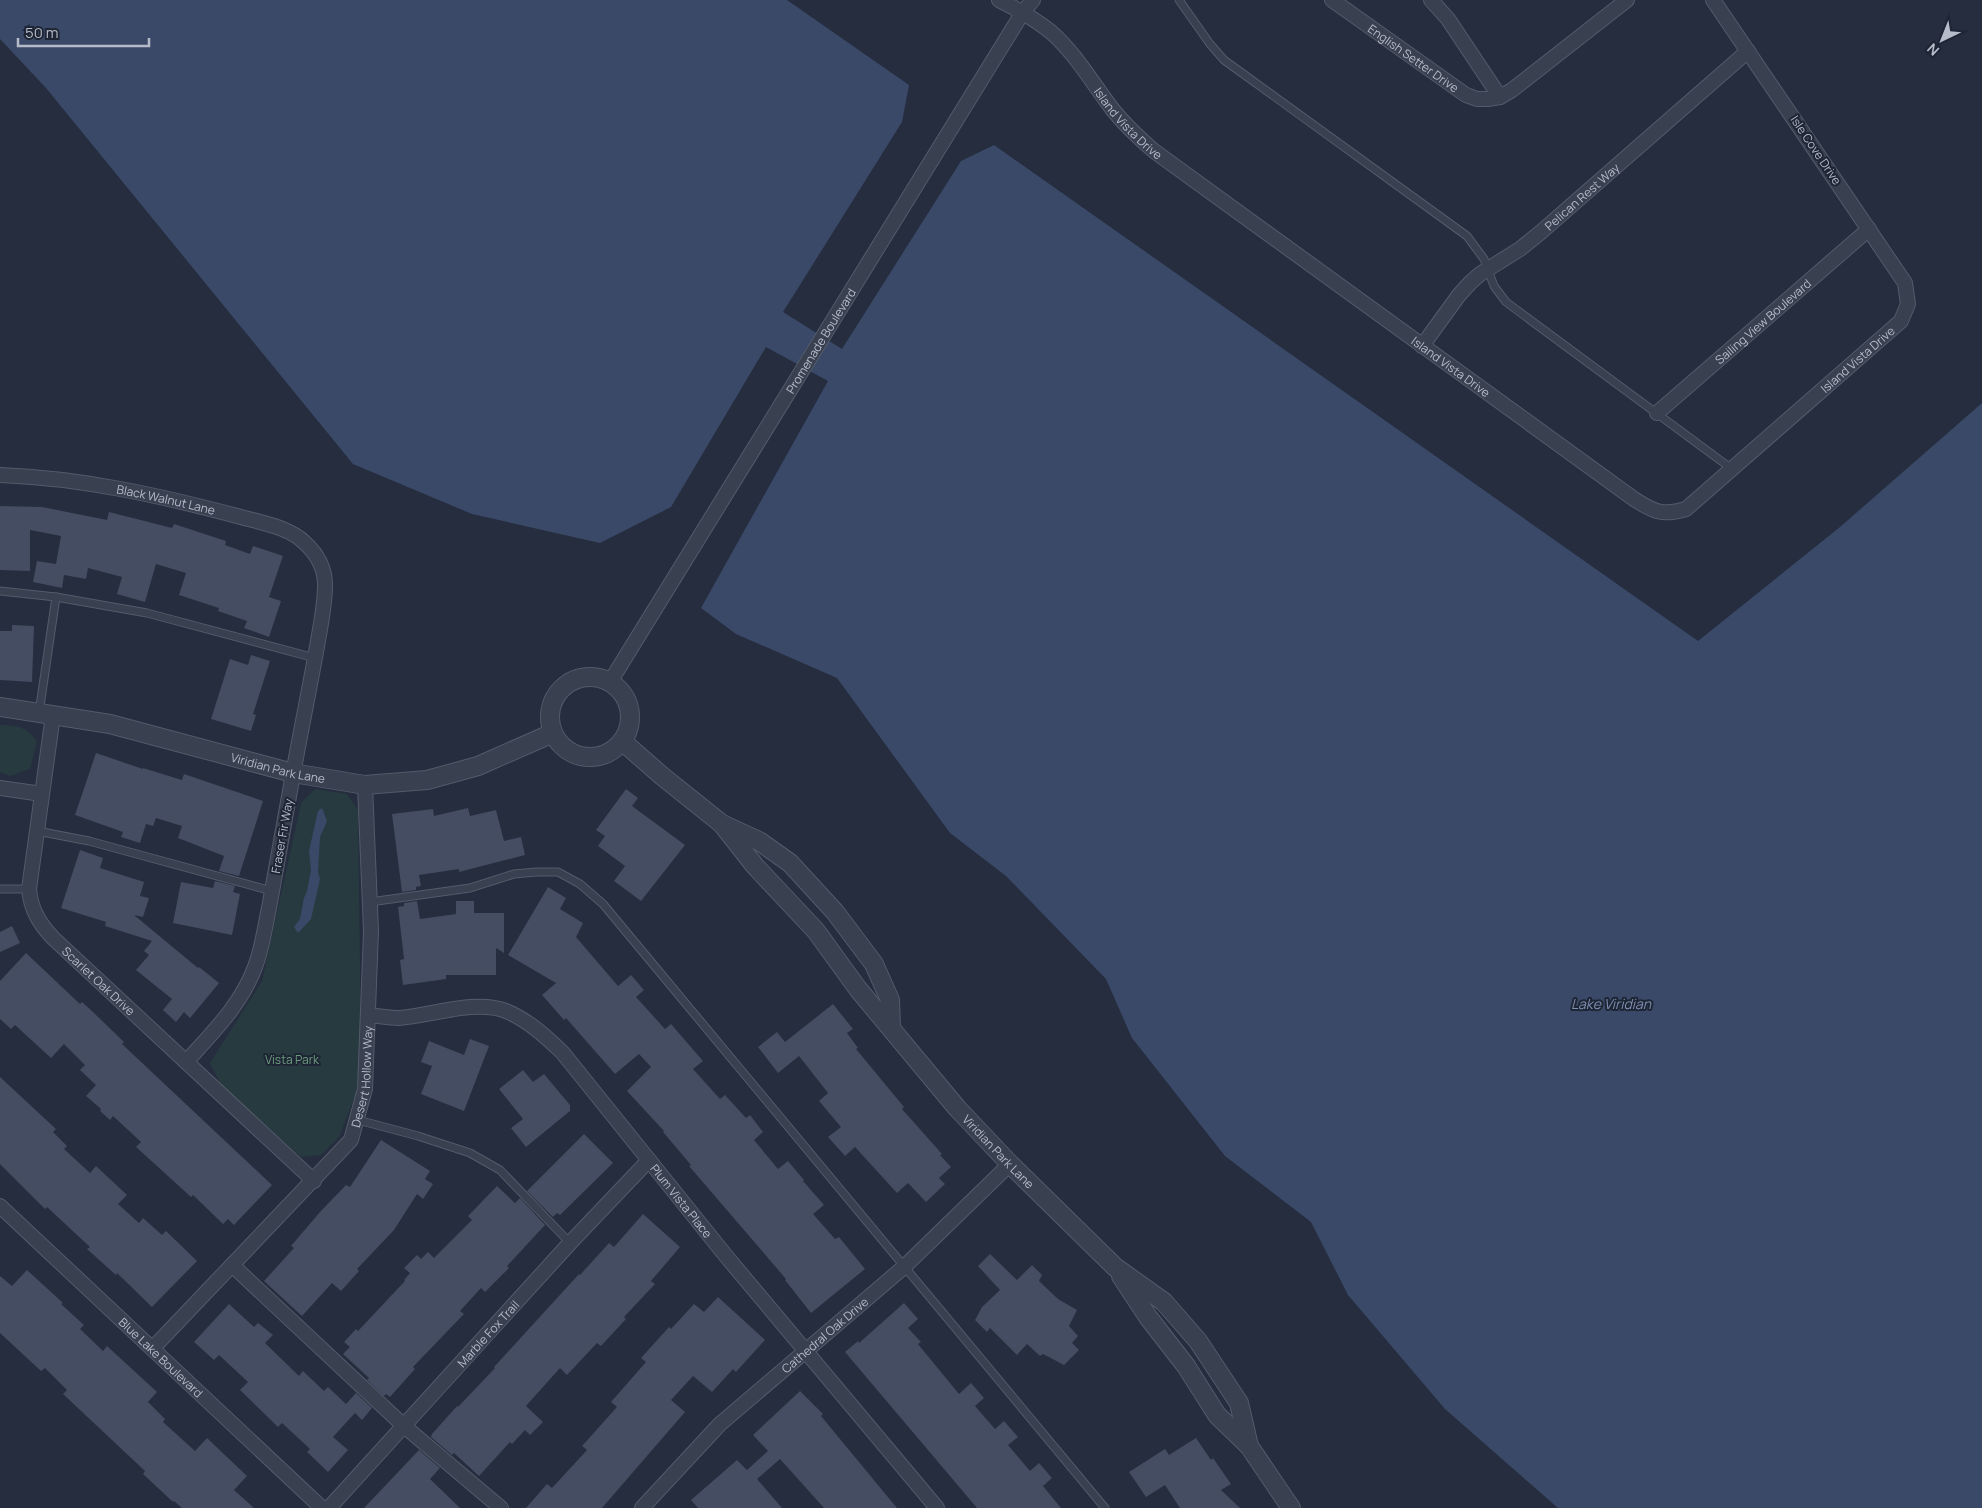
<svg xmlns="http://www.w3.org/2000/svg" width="1982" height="1508" viewBox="0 0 1982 1508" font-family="Manrope,sans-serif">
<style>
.green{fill:#273a40}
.water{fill:#3b4968}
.building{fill:#444d61}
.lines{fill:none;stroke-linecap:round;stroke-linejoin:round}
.service-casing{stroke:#545b6a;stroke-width:9}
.minor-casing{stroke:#545b6a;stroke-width:16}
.tertiary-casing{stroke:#545b6a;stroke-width:20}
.service{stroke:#39404f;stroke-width:7}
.minor{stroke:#39404f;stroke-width:14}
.tertiary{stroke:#39404f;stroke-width:18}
.labels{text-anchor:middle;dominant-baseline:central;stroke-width:4;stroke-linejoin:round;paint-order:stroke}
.street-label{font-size:12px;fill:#b6bbca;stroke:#1e2534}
.park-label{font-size:12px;fill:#6d9b7d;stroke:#1e2534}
.water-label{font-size:14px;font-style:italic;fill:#7d8eb1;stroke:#1e2534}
</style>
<rect width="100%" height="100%" fill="#252d3f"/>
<g class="green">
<path d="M0 725C18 725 26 727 37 741L30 769 10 776 0 772Z"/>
<polygon points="315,789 347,794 360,813 358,811 361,1044 356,1094 339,1137 321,1155 301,1157 223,1089 210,1063 262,981 301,803"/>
</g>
<g class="water">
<polygon points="0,0 787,0 909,85 902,122 783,312 842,349 961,161 994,145 1698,641 1840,527 1982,403 1982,1508 1558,1508 1445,1409 1348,1295 1311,1222 1225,1156 1132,1038 1106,979 1006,876 950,833 837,678 736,634 701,608 828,381 766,347 671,507 600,543 472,514 353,464 46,88 0,39"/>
<polygon points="322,808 327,821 320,837 318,872 320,879 311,919 298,933 294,927 300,919 304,898 307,891 311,870 309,851 318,811"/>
</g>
<g class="building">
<polygon points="0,506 42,507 107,520 109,512 172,528 174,524 226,541 225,545 250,554 253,546 283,556 269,597 281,601 269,637 244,628 247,621 218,611 219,608 179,595 186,573 156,564 145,602 117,594 122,577 88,568 86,579 64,575 62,588 33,582 37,561 56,564 61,536 30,530 30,571 0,570"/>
<polygon points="12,625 34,626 32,682 0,680 0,631 12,631"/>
<polygon points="251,655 270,661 253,714 256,715 251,731 211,719 230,659 248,665"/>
<polygon points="96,753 143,769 143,768 182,780 184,774 263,801 239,876 219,871 224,856 178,838 182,826 156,818 153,826 146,824 140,843 121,837 123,832 75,815"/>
<polygon points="626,789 638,798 632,806 685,845 641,901 614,881 625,866 598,846 605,836 596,830"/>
<polygon points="468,808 470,816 496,810 504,841 521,837 525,855 459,872 459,869 419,875 421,886 416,887 416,890 402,892 392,814 433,809 434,816"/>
<polygon points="80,850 103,858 100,868 144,882 140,896 149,898 143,917 134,915 198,968 199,967 219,983 190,1018 184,1012 176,1022 163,1010 172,999 136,970 149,955 144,951 152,941 105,926 106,922 61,908"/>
<polygon points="215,881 235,886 233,892 240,894 232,935 173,923 181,882 213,888"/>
<polygon points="548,887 566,898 560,909 583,923 576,937 618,986 631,975 644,990 636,997 665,1029 671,1024 703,1061 693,1069 720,1099 725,1095 746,1118 750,1115 763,1132 754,1140 778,1169 788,1161 804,1180 803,1181 824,1205 813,1214 835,1239 839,1237 865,1269 811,1313 785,1280 786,1279 689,1166 691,1165 663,1132 664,1131 627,1091 651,1067 639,1054 615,1074 566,1018 564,1020 542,995 556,983 508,955"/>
<polygon points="417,901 420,919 456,914 456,901 474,901 474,913 504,913 504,953 496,948 496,975 446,975 446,979 403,985 400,960 404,959 398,907 404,906 404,903"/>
<polygon points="12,926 20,943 0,952 0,932"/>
<polygon points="26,953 80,1004 82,1002 93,1012 124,1042 122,1044 272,1185 234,1225 228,1219 223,1224 193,1195 191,1197 136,1147 141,1142 113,1116 110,1120 100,1111 101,1109 86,1096 96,1085 80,1070 85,1065 64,1044 51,1058 15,1025 11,1029 0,1019 0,981"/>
<polygon points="833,1004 853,1029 847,1033 858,1048 856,1049 904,1107 902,1109 942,1154 940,1155 951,1167 939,1178 945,1184 926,1202 908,1183 897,1193 855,1147 845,1156 828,1137 841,1127 819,1101 828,1093 799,1056 778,1073 758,1047 777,1032 785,1042"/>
<polygon points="470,1039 489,1046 464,1111 421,1094 432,1066 421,1062 429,1041 464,1055"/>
<polygon points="523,1070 533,1082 544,1074 570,1105 570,1111 526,1147 511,1128 523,1119 499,1089"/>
<polygon points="0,1077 56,1129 53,1132 67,1146 64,1149 90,1173 96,1166 127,1195 118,1204 139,1223 143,1218 162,1235 166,1231 197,1261 152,1307 117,1273 116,1275 87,1249 90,1247 47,1207 45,1209 0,1164"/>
<polygon points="584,1134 613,1163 560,1215 557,1213 553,1217 527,1191"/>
<polygon points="381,1140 430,1171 425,1179 433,1184 423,1199 417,1194 394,1230 357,1269 359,1271 341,1291 332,1283 302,1316 264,1281 294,1248 291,1246 320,1212 346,1185 350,1187"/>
<polygon points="497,1186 515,1203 520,1198 545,1225 507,1266 509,1268 485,1292 481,1288 460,1311 464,1314 413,1367 415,1369 390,1397 386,1394 384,1396 367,1380 369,1378 343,1354 350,1347 344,1342 356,1329 358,1331 405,1281 404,1280 410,1273 404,1268 417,1255 421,1259 428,1252 434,1258 472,1220 468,1216"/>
<polygon points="643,1214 680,1247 651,1281 655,1284 624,1317 626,1319 601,1346 597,1343 567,1375 560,1368 526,1406 543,1422 530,1435 525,1430 512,1444 510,1442 479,1476 454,1453 452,1455 431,1437 432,1434 457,1406 458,1407 495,1368 494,1367 579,1274 580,1275 609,1243 614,1247"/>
<polygon points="990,1254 1017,1280 1032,1265 1042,1275 1039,1281 1058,1299 1077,1310 1069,1326 1078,1336 1072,1343 1079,1350 1064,1365 1043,1354 1040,1356 1027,1344 1017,1355 990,1328 987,1332 975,1320 982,1307 1000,1290 978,1266"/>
<polygon points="27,1270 63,1303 61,1304 84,1325 80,1329 103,1351 107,1346 157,1392 148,1402 165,1419 163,1422 195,1451 207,1438 247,1476 234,1490 254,1508 182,1508 174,1501 173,1502 143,1474 145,1471 63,1394 67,1390 45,1368 41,1371 0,1333 0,1276 12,1286"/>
<polygon points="718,1297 765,1340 736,1372 733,1369 712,1392 693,1376 671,1400 685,1412 602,1508 526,1508 547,1484 552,1488 587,1450 582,1446 617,1407 611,1402 646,1362 641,1358 669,1327 671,1329 694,1304 704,1312"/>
<polygon points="904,1303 918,1319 908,1328 921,1342 918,1344 959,1394 971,1383 984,1398 975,1406 995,1429 1004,1421 1018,1437 1008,1445 1030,1471 1039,1463 1052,1478 1043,1486 1061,1508 977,1508 845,1352 858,1341 859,1343"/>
<polygon points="229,1304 254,1327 258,1323 273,1335 265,1343 299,1376 303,1371 324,1391 328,1387 346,1404 356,1393 372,1408 362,1420 355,1413 333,1437 348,1450 328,1472 307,1452 310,1449 282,1423 278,1427 240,1390 248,1382 219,1355 214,1360 194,1342"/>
<polygon points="800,1391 823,1414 821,1416 897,1508 824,1508 780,1459 757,1479 782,1508 698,1508 691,1500 737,1460 747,1470 768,1451 753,1435"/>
<polygon points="1196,1438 1211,1460 1213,1458 1231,1484 1221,1490 1240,1508 1180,1508 1165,1485 1146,1497 1129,1472 1165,1449 1169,1455"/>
<polygon points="419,1450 440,1468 430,1479 460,1508 364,1508"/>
</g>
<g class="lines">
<g class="service-casing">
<g id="service">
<polyline points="1179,0 1210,44 1224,60 1467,236 1484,259 1494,286 1506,302 1732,469"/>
<polyline points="0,591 56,597 147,613 315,658"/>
<polyline points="39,713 56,597"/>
<polyline points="37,831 89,841 272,891"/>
<polyline points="0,889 29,889"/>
<polyline points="370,902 470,888 514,874 537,872 558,872 580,884 603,904 1105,1508"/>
<polyline points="358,1120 418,1136 470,1153 500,1170 570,1243"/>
</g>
</g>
<g class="minor-casing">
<g id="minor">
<path id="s1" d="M999 0C1017 9 1035 19 1051 32 1076 54 1093 84 1113 110 1125 125 1139 138 1154 151L1634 499C1654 512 1663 516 1686 509L1901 321 1908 304 1905 283 1713 0"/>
<path id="s2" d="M1332 0 1466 95 1477 99H1488L1500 97 1512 90 1627 0"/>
<polyline points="1431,0 1448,19 1500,97"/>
<path id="s3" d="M1422 346 1459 295 1470 283 1480 274 1520 249 1541 232 1748 51"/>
<path id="s4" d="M1657 413 1869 229"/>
<path id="s5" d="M0 475C82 478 162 496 241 517 262 523 289 527 305 543 317 554 325 568 325 585 325 604 321 623 318 641 310 686 301 730 293 774 285 819 277 863 269 908 265 927 262 949 255 967 241 1005 213 1032 186 1062"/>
<path id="s6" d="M610 682 1023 12 1033 0"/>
<path id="s7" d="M53 715 29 889C31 910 39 923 53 938L314 1181"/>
<polyline points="0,788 42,794"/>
<path id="s8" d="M368 1015C378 1016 389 1018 399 1018 430 1016 475 999 506 1011 528 1020 545 1036 562 1052L726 1256 937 1508"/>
<path id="s9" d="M0 1206 322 1508"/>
<polyline points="232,1265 404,1426 501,1508"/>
<path id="s10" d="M153 1348 351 1140 365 1089 371 931 365 785"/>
<path id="s11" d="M329 1508 570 1243 649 1160"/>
<path id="s12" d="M642 1508 720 1424 904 1267 1010 1164"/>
</g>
</g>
<g class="tertiary-casing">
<g id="tertiary">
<circle cx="590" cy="717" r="40"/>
<path id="s13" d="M0 707 110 724 293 773 365 785 427 780 478 766 553 733"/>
<polyline points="622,741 662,776 722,824 759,841 790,863 835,912 874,964 890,1000 891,1027"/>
<path id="s14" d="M722 824 755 866 816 931 858 989 957 1108 1010 1164 1115 1267 1164 1302 1198 1341 1239 1403 1249 1446"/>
<polyline points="1121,1276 1148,1317 1186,1366 1217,1415 1249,1446 1291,1508"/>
</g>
</g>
<use href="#service" class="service"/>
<use href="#minor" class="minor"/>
<use href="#tertiary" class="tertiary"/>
</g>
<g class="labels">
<g class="street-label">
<text stroke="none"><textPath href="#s2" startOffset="100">English Setter Drive</textPath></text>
<text stroke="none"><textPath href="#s1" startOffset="181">Island Vista Drive</textPath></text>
<text transform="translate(1816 150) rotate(56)">Isle Cove Drive</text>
<text stroke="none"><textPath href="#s3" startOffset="221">Pelican Rest Way</textPath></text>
<text stroke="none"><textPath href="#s4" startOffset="140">Sailing View Boulevard</textPath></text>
<text stroke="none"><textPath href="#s6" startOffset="401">Promenade Boulevard</textPath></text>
<text stroke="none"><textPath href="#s1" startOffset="1095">Island Vista Drive</textPath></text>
<text stroke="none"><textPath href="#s1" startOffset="586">Island Vista Drive</textPath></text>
<text stroke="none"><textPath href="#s5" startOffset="168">Black Walnut Lane</textPath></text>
<text stroke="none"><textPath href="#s13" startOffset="285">Viridian Park Lane</textPath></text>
<text transform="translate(282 836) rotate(-80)">Fraser Fir Way</text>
<text stroke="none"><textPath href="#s7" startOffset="294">Scarlet Oak Drive</textPath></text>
<text stroke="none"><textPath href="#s10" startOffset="352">Desert Hollow Way</textPath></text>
<text stroke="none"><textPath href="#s14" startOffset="429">Viridian Park Lane</textPath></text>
<text stroke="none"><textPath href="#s8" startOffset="400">Plum Vista Place</textPath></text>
<text stroke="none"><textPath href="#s11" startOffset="236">Marble Fox Trail</textPath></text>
<text stroke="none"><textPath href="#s12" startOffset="252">Cathedral Oak Drive</textPath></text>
<text stroke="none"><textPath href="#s9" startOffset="221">Blue Lake Boulevard</textPath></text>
</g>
<g class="park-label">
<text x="292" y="1059">Vista Park</text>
</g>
<g class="water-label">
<text x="1611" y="1003">Lake Viridian</text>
</g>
</g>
<g transform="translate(1942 40) rotate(223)" stroke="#1e2534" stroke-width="4" paint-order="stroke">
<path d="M0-4L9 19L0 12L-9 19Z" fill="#b6bbca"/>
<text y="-8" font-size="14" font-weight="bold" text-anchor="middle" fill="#b6bbca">N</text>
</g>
<path d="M18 38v8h131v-8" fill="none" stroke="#b6bbca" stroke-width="2.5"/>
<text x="25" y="38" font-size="15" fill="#b6bbca" stroke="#1e2534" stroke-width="4" paint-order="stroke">50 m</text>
</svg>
